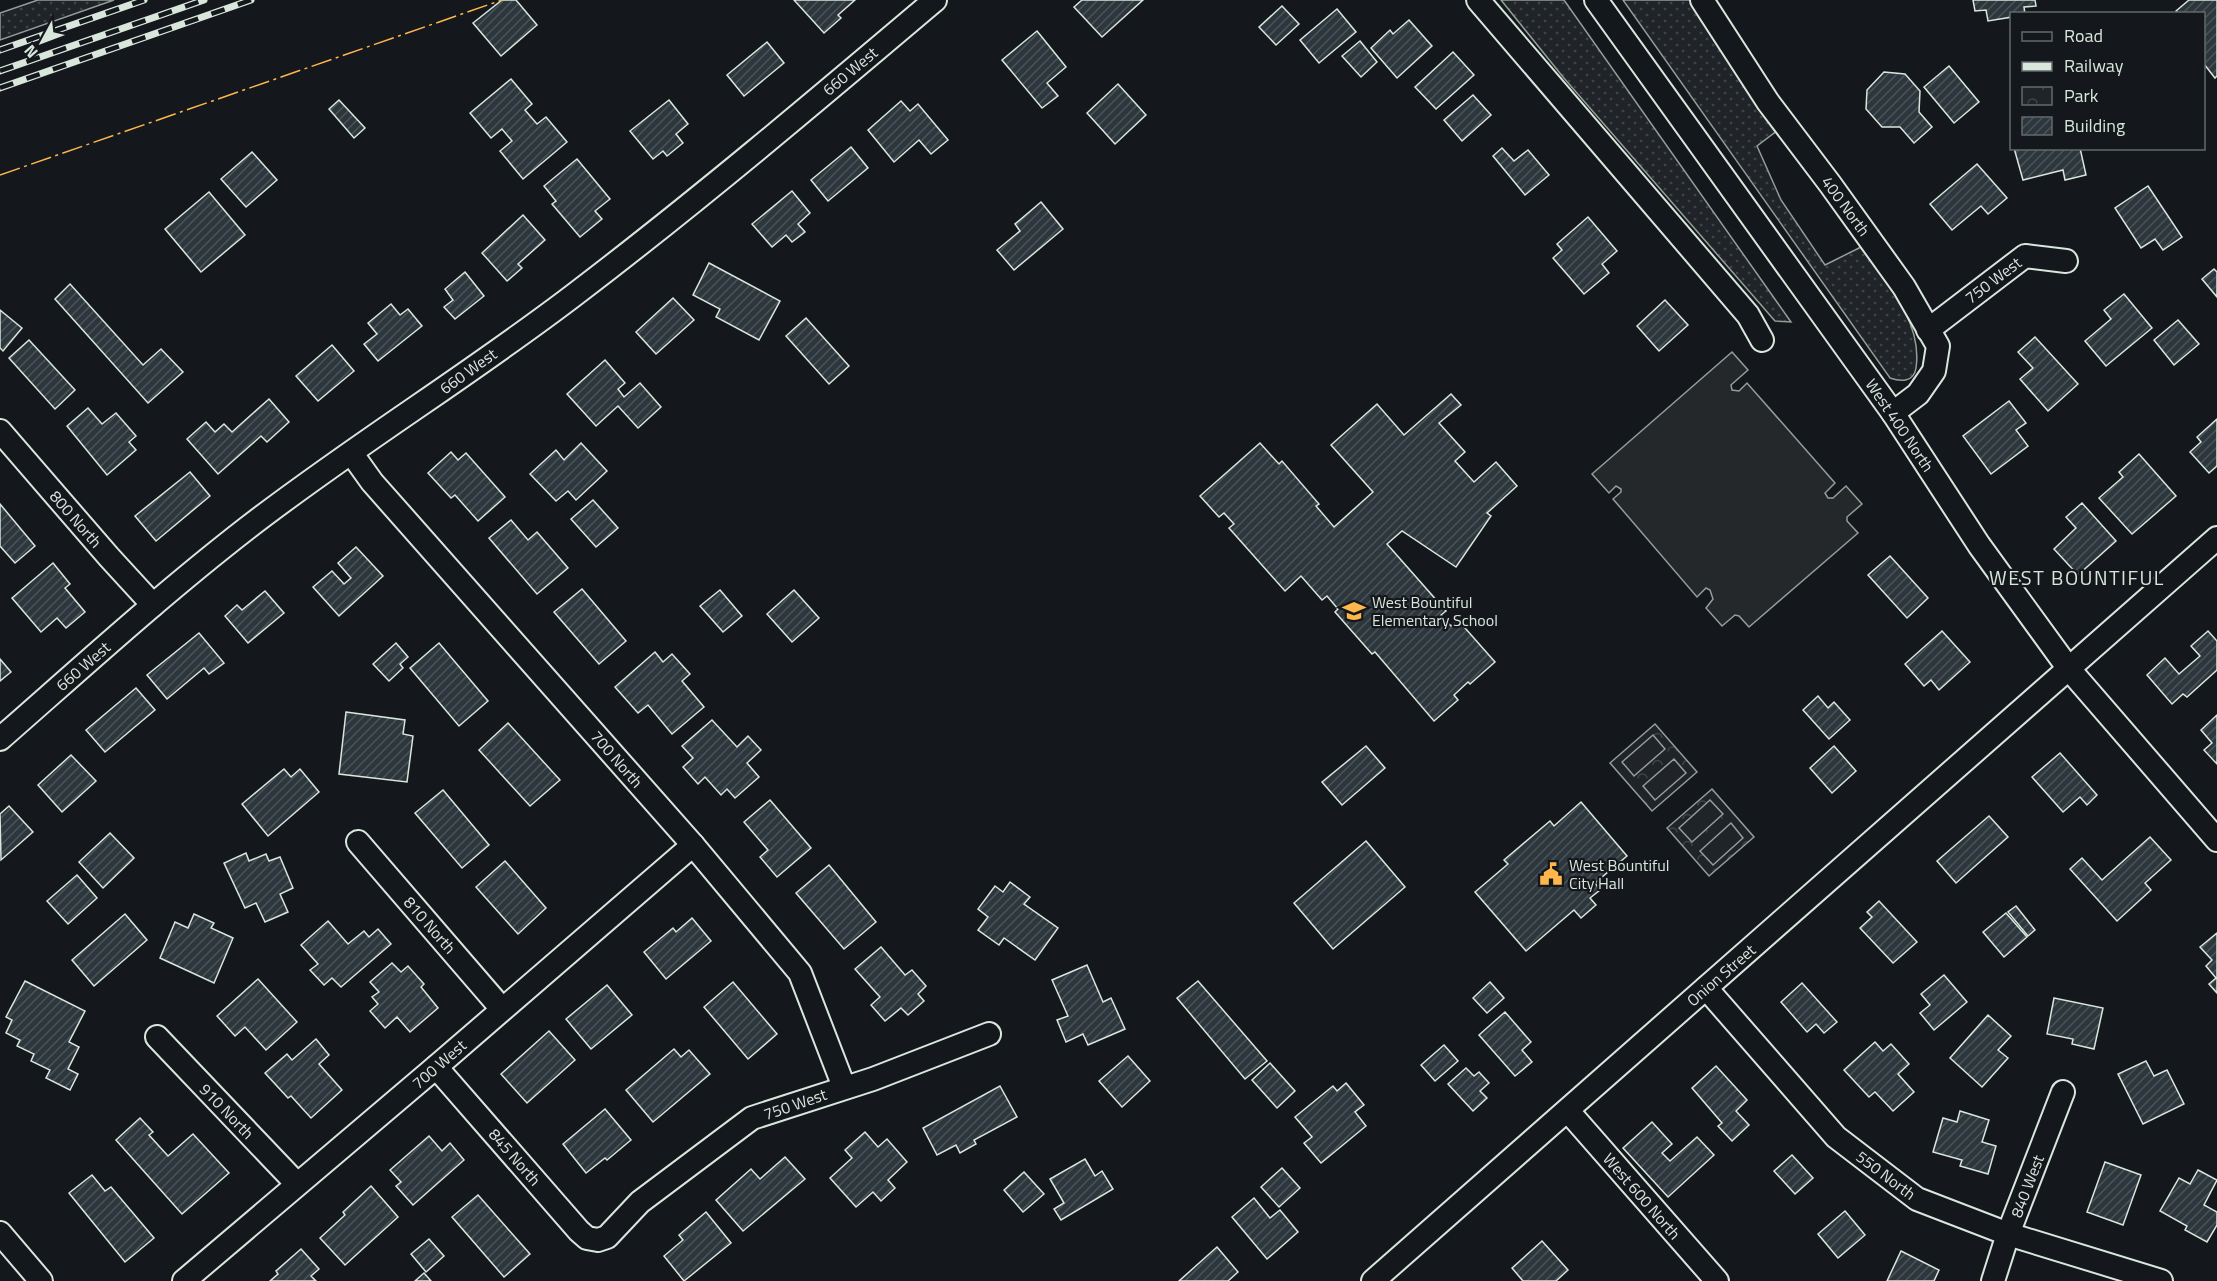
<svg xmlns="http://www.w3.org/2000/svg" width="2217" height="1281" viewBox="0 0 2217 1281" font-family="'Titillium Web',sans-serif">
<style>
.grass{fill:url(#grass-dots);stroke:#939e99;stroke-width:1.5}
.park{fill:url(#park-crowns);stroke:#939e99;stroke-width:1.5}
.pitch{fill:#202428;stroke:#939e99;stroke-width:1.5}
.parking{fill:#24282b;stroke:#939e99;stroke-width:1.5}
.building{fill:url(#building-hatch);stroke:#d8e6dc;stroke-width:1.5}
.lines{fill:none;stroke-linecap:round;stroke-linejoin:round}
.minor-casing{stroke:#d8e6dc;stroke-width:26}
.minor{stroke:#14181c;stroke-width:22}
.rail-casing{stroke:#d8e6dc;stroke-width:7}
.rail{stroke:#14181c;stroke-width:4.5;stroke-dasharray:14;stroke-linecap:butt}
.power{stroke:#ffb74d;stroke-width:1.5;stroke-dasharray:21 4.5 3 4.5;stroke-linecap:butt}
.labels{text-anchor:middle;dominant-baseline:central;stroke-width:4.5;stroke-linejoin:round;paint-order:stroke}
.street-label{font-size:16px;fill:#d8e6dc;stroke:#14181c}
.poi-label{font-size:16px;fill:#d8e6dc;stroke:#14181c;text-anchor:start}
.quarter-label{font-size:20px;letter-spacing:1.5px;fill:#d8e6dc;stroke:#14181c}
</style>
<defs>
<pattern id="grass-dots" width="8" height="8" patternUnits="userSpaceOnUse" patternTransform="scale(1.5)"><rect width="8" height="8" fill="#202428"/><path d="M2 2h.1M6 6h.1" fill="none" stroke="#404447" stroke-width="1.8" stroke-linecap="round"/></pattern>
<pattern id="park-crowns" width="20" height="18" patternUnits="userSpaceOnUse" patternTransform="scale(1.5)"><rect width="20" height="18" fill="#202428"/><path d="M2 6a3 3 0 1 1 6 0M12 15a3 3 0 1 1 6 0" fill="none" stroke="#404447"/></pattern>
<pattern id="building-hatch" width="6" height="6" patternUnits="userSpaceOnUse" patternTransform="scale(1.5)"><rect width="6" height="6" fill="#2c363c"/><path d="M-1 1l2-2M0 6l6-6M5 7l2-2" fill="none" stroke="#4a5358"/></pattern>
</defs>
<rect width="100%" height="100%" fill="#14181c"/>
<g class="grass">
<polygon points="38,0 114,0 0,40 0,13"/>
<polygon points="1501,0 1564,0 1791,322 1775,321 1563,77"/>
<path d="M1623 0H1691L1778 130 1757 146 1781 200 1825 265 1861 247C1886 282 1923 322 1916 368 1914 382 1901 382 1890 378Z"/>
</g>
<g class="park">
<polygon points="1655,724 1697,772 1652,811 1610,763"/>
<polygon points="1712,789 1754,837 1709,876 1667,828"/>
</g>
<g class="pitch">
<polygon points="1653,735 1665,749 1634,776 1622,762"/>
<polygon points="1674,759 1686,773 1655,800 1643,786"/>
<polygon points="1710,800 1723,814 1692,842 1679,828"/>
<polygon points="1731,823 1743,838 1713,865 1700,851"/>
</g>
<polygon class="parking" points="1732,352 1748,370 1731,385 1732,390 1739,391 1747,383 1835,483 1825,493 1828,498 1833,498 1846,486 1862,504 1847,517 1847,521 1858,533 1749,627 1739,616 1735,615 1722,626 1706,608 1713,599 1710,590 1706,588 1697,597 1613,499 1621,492 1621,489 1616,486 1609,493 1592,474"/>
<g class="building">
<polygon points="502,0 516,0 537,25 501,56 473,23"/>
<polygon points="794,0 855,0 838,15 841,18 824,33"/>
<polygon points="1082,0 1143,0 1102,37 1074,7"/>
<polygon points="1973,0 2035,0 2036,6 2024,7 2025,14 2012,14 2012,17 1988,21 1986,10 1975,11"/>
<polygon points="2189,0 2217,0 2217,76 2215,78 2204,64 2204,14 2179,14 2176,11"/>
<polygon points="1282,6 1299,24 1276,45 1259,27"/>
<polygon points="1337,9 1356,32 1319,63 1300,40"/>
<polygon points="1409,20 1432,46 1397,78 1371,48 1390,30 1393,34"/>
<polygon points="1037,31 1066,67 1047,83 1058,96 1042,108 1002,60"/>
<polygon points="1360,41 1377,62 1361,77 1342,56"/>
<polygon points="767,42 784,63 744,96 727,75"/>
<polygon points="1453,52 1474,75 1436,109 1415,87"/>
<polygon points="1949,66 1979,102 1954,123 1924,87"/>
<polygon points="1884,72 1905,74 1920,91 1919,112 1932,127 1914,143 1900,127 1882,127 1866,109 1867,90"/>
<polygon points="511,79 532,104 525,110 537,124 546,117 567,142 523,179 500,151 512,141 502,129 491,138 470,113"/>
<polygon points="1118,84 1146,115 1115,144 1087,113"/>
<polygon points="1473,95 1491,115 1462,141 1444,120"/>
<polygon points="339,100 365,128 354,138 329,109"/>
<polygon points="669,100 688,124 676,134 683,143 667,156 663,151 653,159 630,131"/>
<polygon points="901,101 910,111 918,104 948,140 931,154 919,140 894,162 868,130"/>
<polygon points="851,147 868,168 828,201 811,180"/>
<polygon points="1502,148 1514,161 1528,150 1549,175 1525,195 1493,156"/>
<polygon points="2014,148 2080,148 2086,175 2065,180 2063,170 2023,180"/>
<polygon points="252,152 277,180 246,207 221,179"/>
<polygon points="577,159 610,199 595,211 602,219 580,237 552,204 556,201 544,186"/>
<polygon points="1977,164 2007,198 1988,214 1981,206 1952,230 1930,204"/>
<polygon points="2148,186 2182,237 2163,250 2155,239 2141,248 2115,208"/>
<polygon points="792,191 810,213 798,224 805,232 792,242 786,235 772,247 752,224"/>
<polygon points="209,192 245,235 201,272 165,229"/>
<polygon points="1041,202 1063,229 1014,270 997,250 1020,231 1015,224"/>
<polygon points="523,215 545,240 518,264 522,268 507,281 482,253"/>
<polygon points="1588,217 1617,251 1602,264 1609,273 1584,294 1553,258 1562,250 1557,244"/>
<polygon points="709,263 780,301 759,340 716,317 720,309 693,295"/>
<polygon points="2214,269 2217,272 2217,297 2202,279"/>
<polygon points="465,272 484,296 455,319 444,307 453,300 445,289"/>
<polygon points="70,284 143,365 161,349 183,372 148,403 55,299"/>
<polygon points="2124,294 2152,328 2106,366 2085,341 2111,319 2104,310"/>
<polygon points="673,298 694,320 656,354 636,332"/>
<polygon points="1665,300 1688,325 1659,351 1637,326"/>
<polygon points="391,304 400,315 408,309 422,326 378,361 364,344 377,334 368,323"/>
<polygon points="0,310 22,328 3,351 0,348"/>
<polygon points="806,318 849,366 829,384 786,336"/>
<polygon points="2178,320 2199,344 2174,365 2154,340"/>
<polygon points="2035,337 2078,384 2048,411 2020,379 2033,368 2018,352"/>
<polygon points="29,340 75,390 55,409 9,358"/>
<polygon points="332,345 354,371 318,401 296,376"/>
<polygon points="605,360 625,383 618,389 624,397 640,383 661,407 638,428 618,406 596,426 567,394"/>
<polygon points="1451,394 1461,405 1439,423 1465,452 1455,461 1474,482 1496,462 1517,486 1487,513 1491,516 1456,567 1402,531 1387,544 1446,611 1441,615 1451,626 1458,620 1495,662 1470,684 1468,682 1454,695 1458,700 1434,721 1375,652 1372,654 1335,612 1338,609 1327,596 1322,600 1301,576 1285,591 1229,528 1234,524 1224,513 1219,517 1200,496 1260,443 1279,464 1282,461 1319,504 1316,506 1334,527 1373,492 1331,445 1377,404 1404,435"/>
<polygon points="269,399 289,422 267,442 261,436 218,474 187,439 206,422 215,432 224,424 232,432"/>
<polygon points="2009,401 2026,423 2016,430 2028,446 1991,474 1963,436"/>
<polygon points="88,408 102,424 116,413 136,436 129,442 136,450 107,475 67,426"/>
<polygon points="2217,419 2217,466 2209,473 2190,452 2201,442 2197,437"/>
<polygon points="581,443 607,471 576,500 568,491 556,501 530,474 556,450 564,460"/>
<polygon points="451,452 458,460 466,453 505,497 478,521 455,495 451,498 428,473"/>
<polygon points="2139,454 2176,496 2132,534 2099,498 2123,477 2119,472"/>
<polygon points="190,472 210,496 156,541 135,516"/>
<polygon points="593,500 618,528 596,547 571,519"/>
<polygon points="2082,503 2116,541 2078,575 2054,549 2076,528 2066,517"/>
<polygon points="0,504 35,546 15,563 0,546"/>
<polygon points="511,520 528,540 537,532 568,568 537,594 489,538"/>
<polygon points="356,547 383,576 339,616 313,587 332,571 344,584 351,578 338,563"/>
<polygon points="1890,556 1928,598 1907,618 1868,575"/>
<polygon points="53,563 70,584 65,588 85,612 66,628 57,618 41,632 12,598"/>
<polygon points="582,589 626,641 599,664 554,612"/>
<polygon points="720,590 742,616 723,632 700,606"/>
<polygon points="794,590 819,618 792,642 767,614"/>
<polygon points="265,591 284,613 248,643 225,616 237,605 242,610"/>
<polygon points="1942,631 1970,662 1939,690 1931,680 1924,686 1905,664"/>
<polygon points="2208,631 2217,641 2217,670 2187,697 2183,694 2172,704 2147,675 2165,658 2179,674 2200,656 2191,646"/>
<polygon points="199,633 224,663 209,674 204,668 167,699 147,675"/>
<polygon points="396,643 408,657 400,664 403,668 389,681 373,664"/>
<polygon points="439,643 488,701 459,726 410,668"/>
<polygon points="655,652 663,662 672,654 690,674 682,681 704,707 672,734 648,705 638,713 615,687"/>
<polygon points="0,659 11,672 0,681"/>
<polygon points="136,688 155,710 105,752 86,730"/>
<polygon points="1818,696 1828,708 1834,702 1850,720 1829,739 1803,710"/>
<polygon points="346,712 405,720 403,734 413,736 407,782 339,774"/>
<polygon points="2217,715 2217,764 2204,750 2212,743 2201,730"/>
<polygon points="712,720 737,747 748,736 761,750 747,763 759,777 735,798 727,789 721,795 705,777 698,784 683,767 693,758 682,746"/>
<polygon points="508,723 560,780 530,806 479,750"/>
<polygon points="1366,746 1385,768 1342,805 1322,782"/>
<polygon points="1834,746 1856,771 1832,793 1810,768"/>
<polygon points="2060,753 2097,795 2087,805 2080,797 2063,812 2032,777"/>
<polygon points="71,755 96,781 62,812 38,785"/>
<polygon points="284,769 291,777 300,769 319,792 268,836 242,804"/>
<polygon points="443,790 489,845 462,868 415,813"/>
<polygon points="770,800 811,848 777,877 760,857 768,850 744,822"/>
<polygon points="1581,802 1627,856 1595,883 1600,890 1590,898 1596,905 1581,918 1574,910 1526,951 1475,892 1508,864 1504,860 1550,821 1554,826"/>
<polygon points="9,806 33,832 1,860 0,814"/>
<polygon points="1989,816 2008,837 1956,883 1937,861"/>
<polygon points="110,833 134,858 103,888 79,862"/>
<polygon points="2150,837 2171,860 2145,883 2151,890 2117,921 2070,869 2082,858 2102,880"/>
<polygon points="1366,841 1405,887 1333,949 1294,903"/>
<polygon points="246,853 249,861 266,854 269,861 280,857 293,888 280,894 288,912 265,922 256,903 245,908 224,863"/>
<polygon points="505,861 546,908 518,934 476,887"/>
<polygon points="829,865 876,922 844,949 796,893"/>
<polygon points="77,875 97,898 68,924 47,901"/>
<polygon points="1010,882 1030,897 1024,904 1058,928 1035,960 1004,938 999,945 978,930 988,917 978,909 995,886 1003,892"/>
<polygon points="1879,901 1917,942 1893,963 1860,928 1872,917 1867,912"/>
<polygon points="2016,906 2035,930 2028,936 2008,912"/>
<polygon points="2006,913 2027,937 2004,957 1983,932"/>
<polygon points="125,914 147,940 94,986 72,960"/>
<polygon points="194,914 214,923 211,928 233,938 214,983 160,958 175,922 188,928"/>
<polygon points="692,918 711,941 666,979 644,952 673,928 676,932"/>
<polygon points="328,921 348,944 364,931 369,937 378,929 391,944 341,987 332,978 324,985 310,970 318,964 301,945"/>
<polygon points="2217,933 2217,993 2209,984 2216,978 2206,966 2212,960 2200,947"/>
<polygon points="881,947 905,975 912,970 926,986 918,994 924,1001 908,1015 901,1008 885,1021 871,1005 880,997 855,969"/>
<polygon points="392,963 401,972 408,966 424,984 421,987 438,1008 410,1032 397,1017 385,1028 370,1011 378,1004 372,997 379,992 370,982"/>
<polygon points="1087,965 1103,1002 1111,998 1125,1029 1088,1045 1083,1034 1066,1042 1057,1020 1068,1016 1052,980"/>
<polygon points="1944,975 1967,1002 1934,1030 1920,1013 1930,1005 1921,994"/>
<polygon points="258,979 297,1022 266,1050 245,1027 235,1036 217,1016"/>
<polygon points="25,981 85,1011 69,1042 79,1047 68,1069 78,1074 70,1090 46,1078 50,1070 31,1061 34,1054 17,1046 20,1040 6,1033 12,1020 6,1017"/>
<polygon points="1198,981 1267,1061 1245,1079 1177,998"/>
<polygon points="733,982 777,1034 748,1059 704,1007"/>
<polygon points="1490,982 1504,998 1487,1013 1473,998"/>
<polygon points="1802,983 1837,1022 1824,1033 1816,1024 1807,1032 1781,1002"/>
<polygon points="607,985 632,1015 591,1049 566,1019"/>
<polygon points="2054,998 2103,1008 2094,1049 2072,1044 2073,1039 2047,1034"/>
<polygon points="1505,1012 1531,1042 1522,1050 1532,1062 1515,1076 1479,1035"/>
<polygon points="1988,1015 2011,1036 1998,1050 2008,1058 1982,1087 1950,1058"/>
<polygon points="549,1031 575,1060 527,1103 501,1074"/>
<polygon points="316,1039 329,1055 319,1064 342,1090 311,1118 291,1096 288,1098 265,1073 287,1054 292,1060"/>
<polygon points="1875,1042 1883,1051 1891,1044 1909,1064 1898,1074 1914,1092 1893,1111 1875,1092 1869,1097 1844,1070"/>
<polygon points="1444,1045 1458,1061 1435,1081 1421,1065"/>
<polygon points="674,1049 681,1057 689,1050 710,1074 653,1122 626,1090"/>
<polygon points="1128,1056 1150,1081 1122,1107 1099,1081"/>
<polygon points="2146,1061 2154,1076 2167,1070 2184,1104 2143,1124 2118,1074"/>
<polygon points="1270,1063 1295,1091 1277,1108 1252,1080"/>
<polygon points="1716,1066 1747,1100 1736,1111 1749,1125 1732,1141 1718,1126 1722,1123 1692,1088"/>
<polygon points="1466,1068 1474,1076 1479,1072 1489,1083 1480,1091 1487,1098 1473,1111 1448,1084"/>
<polygon points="1346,1083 1364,1105 1355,1112 1366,1126 1321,1163 1304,1143 1312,1137 1295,1117 1333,1086 1337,1091"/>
<polygon points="1000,1086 1017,1117 974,1140 976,1144 960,1153 956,1145 937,1155 923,1128"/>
<polygon points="605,1109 631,1140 607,1160 605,1158 586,1173 563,1144"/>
<polygon points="1960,1111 1989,1120 1982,1142 1996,1146 1988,1174 1960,1166 1962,1160 1933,1152 1943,1118 1957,1122"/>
<polygon points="140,1118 153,1132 149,1135 168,1156 193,1134 229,1173 182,1214 116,1140"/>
<polygon points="1652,1122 1672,1144 1662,1153 1670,1161 1697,1137 1714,1155 1668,1197 1623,1148"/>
<polygon points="865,1132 878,1147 887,1139 907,1162 888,1180 895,1188 881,1201 873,1192 856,1207 830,1178 852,1158 845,1150"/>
<polygon points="429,1136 442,1151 450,1143 464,1160 413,1205 396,1186 401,1182 390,1170"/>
<polygon points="1792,1155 1813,1178 1795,1194 1774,1171"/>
<polygon points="785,1157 805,1179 743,1231 716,1200 751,1169 760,1179"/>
<polygon points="1085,1159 1095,1176 1102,1171 1113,1189 1061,1220 1054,1209 1064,1203 1050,1179"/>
<polygon points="2105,1162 2141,1175 2123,1225 2087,1212"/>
<polygon points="1282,1168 1300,1188 1279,1207 1261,1187"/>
<polygon points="2198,1170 2217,1180 2204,1205 2217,1212 2217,1225 2207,1242 2185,1230 2187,1226 2160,1211 2179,1178 2190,1184"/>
<polygon points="1024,1172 1044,1194 1023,1212 1004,1190"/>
<polygon points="92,1175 105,1191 111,1187 154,1238 125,1262 69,1193"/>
<polygon points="371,1186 398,1217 345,1265 320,1238 345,1215 343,1212"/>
<polygon points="478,1195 530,1254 504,1277 452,1217"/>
<polygon points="1254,1198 1270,1218 1280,1210 1298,1232 1267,1259 1232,1217"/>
<polygon points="1845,1211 1865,1235 1838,1258 1818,1234"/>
<polygon points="706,1212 731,1243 684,1281 664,1256 683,1240 679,1235"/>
<polygon points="429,1239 444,1256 426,1272 411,1254"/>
<polygon points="1542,1241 1568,1270 1556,1281 1523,1281 1512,1268"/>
<polygon points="1217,1247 1238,1272 1228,1281 1179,1281"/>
<polygon points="301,1249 319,1269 311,1276 316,1281 270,1281 278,1274 276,1271"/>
<polygon points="1901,1251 1939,1270 1934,1281 1887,1281"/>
<polygon points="424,1273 431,1281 415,1281"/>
</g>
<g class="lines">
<g class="minor-casing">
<g id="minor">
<polyline points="1478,0 1748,315 1762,340"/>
<polyline points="1596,0 1893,413 1979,545 2069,669 2217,840"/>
<polyline points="1702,0 1768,102 1830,184 1904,287 1938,346 1934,371 1918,394 1893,413"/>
<polyline points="1928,330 2025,256 2066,261"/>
<polyline points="0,431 109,557 153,605"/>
<polyline points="352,454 372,482 693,845 800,973 844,1087"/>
<path d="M0 739C81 668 161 595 246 529 353 446 470 375 578 292 700 199 818 99 935 0"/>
<polyline points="358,842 502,1009"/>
<polyline points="1706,988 1836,1137 1917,1199 2008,1234 2161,1281"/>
<polyline points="157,1037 297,1184"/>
<polyline points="436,1067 579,1231 587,1238 598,1240 607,1237 640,1202 752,1118 873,1079 989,1034"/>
<polyline points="1568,1111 1717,1281"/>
<polyline points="0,1233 41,1281"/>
<polyline points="184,1281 436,1067 693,845"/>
<polyline points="1373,1281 2217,538"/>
<polyline points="1993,1281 2008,1234 2063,1092"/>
</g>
</g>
<use href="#minor" class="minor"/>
<g class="rail-casing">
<g id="rail">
<polyline points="0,50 144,0"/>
<polyline points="0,71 204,0"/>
<polyline points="0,88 251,0"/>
</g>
</g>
<use href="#rail" class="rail"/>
<polyline class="power" points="0,175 502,0"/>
</g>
<defs>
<g id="school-bare" transform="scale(1.8)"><path d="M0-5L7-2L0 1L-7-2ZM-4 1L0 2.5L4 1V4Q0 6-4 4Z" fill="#ffb74d" stroke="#14181c" stroke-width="2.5" paint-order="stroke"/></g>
<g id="civic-bare" transform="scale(1.8)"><path d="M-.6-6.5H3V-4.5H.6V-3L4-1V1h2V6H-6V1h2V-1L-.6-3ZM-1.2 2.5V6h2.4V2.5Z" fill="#ffb74d" stroke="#14181c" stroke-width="2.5" paint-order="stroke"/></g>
</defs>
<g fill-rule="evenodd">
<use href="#school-bare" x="1354" y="611"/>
<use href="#civic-bare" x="1551" y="874"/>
</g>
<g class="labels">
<g class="street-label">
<text transform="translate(850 71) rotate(-40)">660 West</text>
<text transform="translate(1846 206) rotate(54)">400 North</text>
<text transform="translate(1993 280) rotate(-37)">750 West</text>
<text transform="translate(468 371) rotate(-36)">660 West</text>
<text transform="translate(1900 425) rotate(56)">West 400 North</text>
<text transform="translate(76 519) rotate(49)">800 North</text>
<text transform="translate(83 666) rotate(-41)">660 West</text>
<text transform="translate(617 759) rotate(49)">700 North</text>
<text transform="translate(430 925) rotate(49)">810 North</text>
<text transform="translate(1721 975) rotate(-41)">Onion Street</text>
<text transform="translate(439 1064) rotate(-41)">700 West</text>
<text transform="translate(795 1104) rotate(-19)">750 West</text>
<text transform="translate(227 1111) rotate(46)">910 North</text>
<text transform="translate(515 1157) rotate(49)">845 North</text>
<text transform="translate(1886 1175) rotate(37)">550 North</text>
<text transform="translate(2027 1186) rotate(-69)">840 West</text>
<text transform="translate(1642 1196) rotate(49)">West 600 North</text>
</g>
<g class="poi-label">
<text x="1372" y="602">West Bountiful<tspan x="1372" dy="18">Elementary School</tspan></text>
<text x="1569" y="865">West Bountiful<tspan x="1569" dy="18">City Hall</tspan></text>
</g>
<g class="quarter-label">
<text x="2077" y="577">WEST BOUNTIFUL</text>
</g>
</g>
<rect x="2010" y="12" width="195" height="138" fill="#14181c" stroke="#626a69" stroke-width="1.5"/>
<rect x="2022" y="32" width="30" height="9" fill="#14181c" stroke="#626a69" stroke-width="1.5"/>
<text x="2064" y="42" font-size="18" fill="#d8e6dc">Road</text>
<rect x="2022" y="62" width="30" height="9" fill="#d8e6dc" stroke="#626a69" stroke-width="1.5"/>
<text x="2064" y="72" font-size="18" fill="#d8e6dc">Railway</text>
<rect x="2022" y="87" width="30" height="18" fill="url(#park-crowns)" stroke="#626a69" stroke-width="1.5"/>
<text x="2064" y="102" font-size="18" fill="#d8e6dc">Park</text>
<rect x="2022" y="117" width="30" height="18" fill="url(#building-hatch)" stroke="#626a69" stroke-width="1.5"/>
<text x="2064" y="132" font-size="18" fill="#d8e6dc">Building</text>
<g transform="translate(42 42) rotate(229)" stroke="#14181c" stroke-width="4.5" paint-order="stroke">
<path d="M0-4.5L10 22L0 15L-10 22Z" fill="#d8e6dc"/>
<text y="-9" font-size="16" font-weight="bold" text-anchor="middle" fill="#d8e6dc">N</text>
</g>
</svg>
